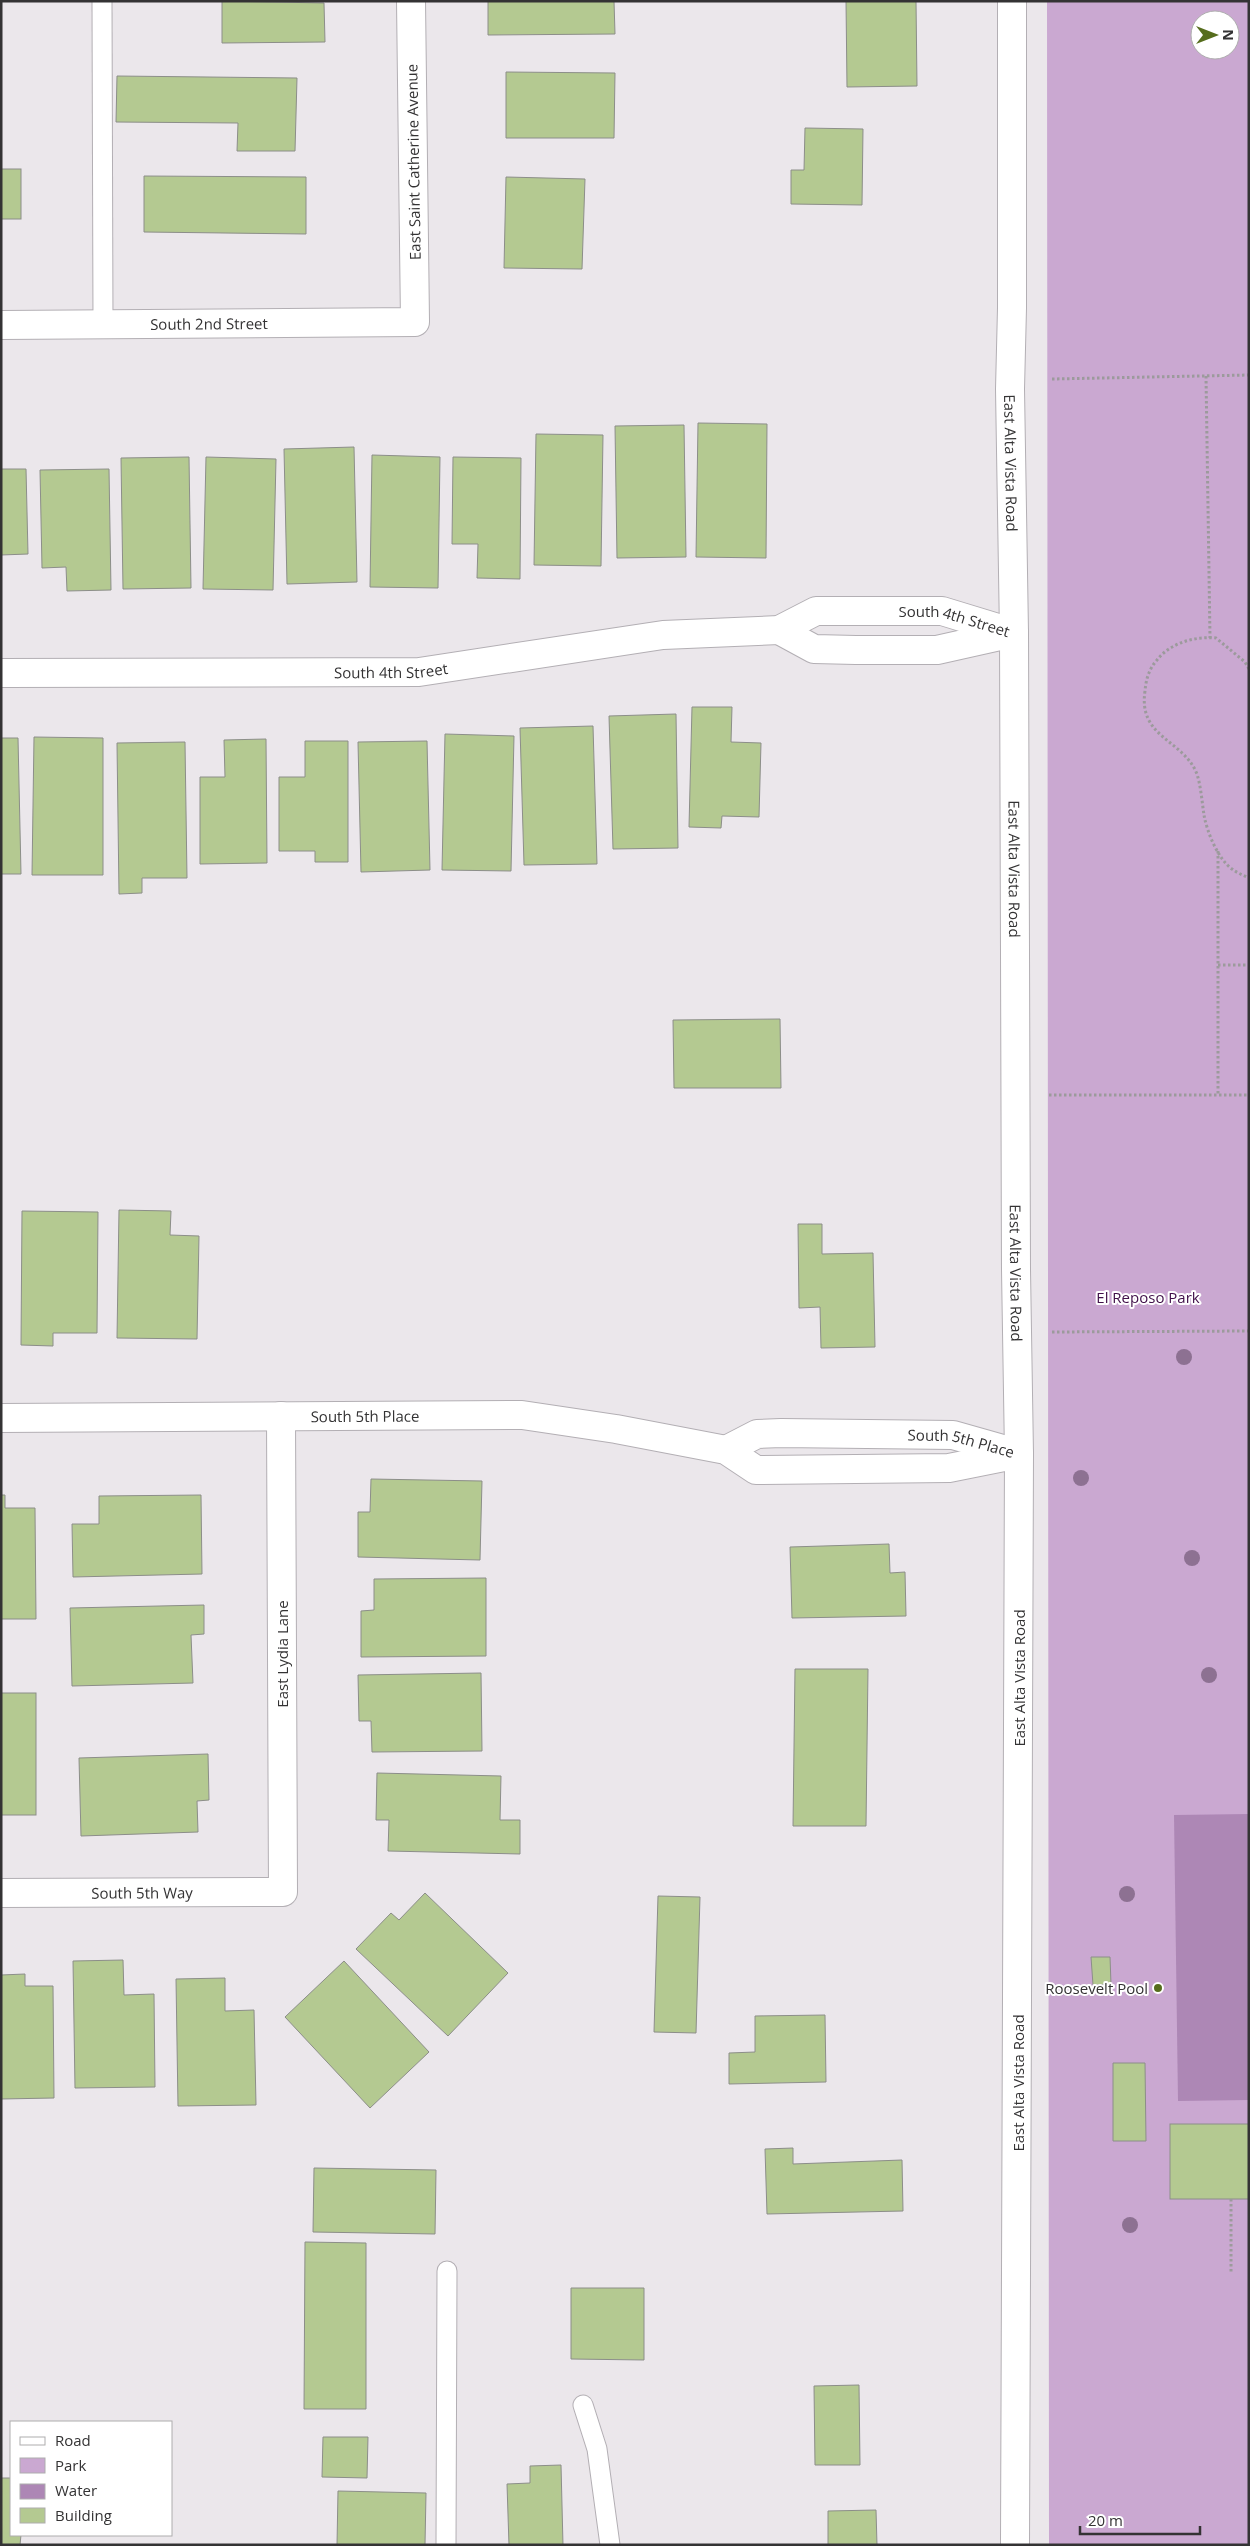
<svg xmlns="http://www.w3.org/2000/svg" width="1250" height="2546" viewBox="0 0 1250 2546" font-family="'Open Sans',sans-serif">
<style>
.green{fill:#caa8d1;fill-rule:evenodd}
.water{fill:#ad87b5}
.building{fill:#b4c991;stroke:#8c8e89}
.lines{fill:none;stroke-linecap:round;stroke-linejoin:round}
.service-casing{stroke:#b3afb4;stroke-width:21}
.minor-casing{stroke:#b3afb4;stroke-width:30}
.path{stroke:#9c9a9c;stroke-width:3;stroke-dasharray:2.5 2.5;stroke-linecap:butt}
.service{stroke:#fff;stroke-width:19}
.minor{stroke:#fff;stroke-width:28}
.tree{fill:#8d7192}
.poi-dot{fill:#566d1d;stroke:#fff;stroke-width:2}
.labels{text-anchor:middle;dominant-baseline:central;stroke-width:4;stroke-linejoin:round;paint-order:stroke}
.street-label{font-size:15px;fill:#343334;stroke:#fff}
.park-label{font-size:15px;fill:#401049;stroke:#fff}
.poi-label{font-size:15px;fill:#343334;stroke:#fff;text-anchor:end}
</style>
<rect width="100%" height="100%" fill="#ebe7eb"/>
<path class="green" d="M1047 1H1249V2545H1049ZM1200 20H1230V50H1200Z"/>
<polygon class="water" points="1249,1814 1249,2100 1178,2101 1174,1815"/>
<g class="building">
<polygon points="222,1 324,3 325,42 222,43"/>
<polygon points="488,1 614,1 615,34 488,35"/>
<polygon points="846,1 916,1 917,86 847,87"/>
<polygon points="506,72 615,73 614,138 506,138"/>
<polygon points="117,76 297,78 295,151 237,151 238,123 116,122"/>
<polygon points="805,128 863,129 862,205 791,204 791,170 804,170"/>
<rect x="1" y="169" width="20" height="50"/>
<polygon points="144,176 306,177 306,234 144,232"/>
<polygon points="506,177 585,179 582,269 504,268"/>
<polygon points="698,423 767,424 766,558 696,557"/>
<polygon points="684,425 686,557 617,558 615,426"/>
<polygon points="536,434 603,435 601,566 534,565"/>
<polygon points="354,447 357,582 287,584 284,449"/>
<polygon points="372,455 440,457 438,588 370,587"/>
<polygon points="189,457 191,588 123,589 121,458"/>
<polygon points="206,457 276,459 273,590 203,589"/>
<polygon points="453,457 521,458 520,579 477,578 478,544 452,544"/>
<polygon points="1,469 26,469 28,554 1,555"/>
<polygon points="109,469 111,590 67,591 66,567 42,568 40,470"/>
<polygon points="692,707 732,707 731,742 761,743 759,817 722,816 721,828 689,827"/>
<polygon points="676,714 678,848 613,849 609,716"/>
<polygon points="593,726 597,864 524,865 520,728"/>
<polygon points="445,734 514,736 511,871 442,870"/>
<polygon points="34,737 103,738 103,875 32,875"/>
<polygon points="1,738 18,738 21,874 1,874"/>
<polygon points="266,739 267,863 200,864 200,777 225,777 224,740"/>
<polygon points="305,741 348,741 348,862 315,862 315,851 279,851 279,777 305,777"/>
<polygon points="427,741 430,870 361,872 358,742"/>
<polygon points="185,742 187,878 142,878 142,893 119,894 117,743"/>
<polygon points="780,1019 781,1088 674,1088 673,1020"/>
<polygon points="119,1210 171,1211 170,1235 199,1236 197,1339 117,1338"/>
<polygon points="22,1211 98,1212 97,1333 53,1333 53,1346 21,1345"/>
<polygon points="798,1224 822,1224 822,1254 873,1253 875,1347 821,1348 820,1307 799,1308"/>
<polygon points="371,1479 482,1481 480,1560 358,1557 358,1512 370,1512"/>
<polygon points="1,1495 5,1495 5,1508 35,1508 36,1619 1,1619"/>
<polygon points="201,1495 202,1574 73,1577 72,1524 99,1524 99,1496"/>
<polygon points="889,1544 890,1573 905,1572 906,1616 792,1618 790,1547"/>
<polygon points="486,1578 486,1656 361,1657 361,1611 374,1610 374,1579"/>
<polygon points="204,1605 204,1634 191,1635 193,1683 72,1686 70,1608"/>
<polygon points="795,1669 868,1669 866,1826 793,1826"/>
<polygon points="481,1673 482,1751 372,1752 371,1721 359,1721 358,1675"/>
<rect x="1" y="1693" width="35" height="122"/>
<polygon points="208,1754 209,1800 197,1801 198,1832 81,1836 79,1758"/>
<polygon points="377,1773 501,1776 500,1820 520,1820 520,1854 388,1851 389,1820 376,1820"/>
<polygon points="425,1893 508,1973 448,2036 356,1949 391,1913 399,1920"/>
<polygon points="658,1896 700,1897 696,2033 654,2032"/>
<polygon points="1091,1957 1110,1957 1111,1984 1093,1985"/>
<polygon points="123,1960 124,1995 154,1994 155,2087 75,2088 73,1961"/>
<polygon points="344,1961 429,2052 370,2108 285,2017"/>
<polygon points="25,1974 25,1986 53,1986 54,2098 1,2099 1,1975"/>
<polygon points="225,1978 225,2011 254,2010 256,2105 178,2106 176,1979"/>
<polygon points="825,2015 826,2082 729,2084 729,2053 755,2052 755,2016"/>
<polygon points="1113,2063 1145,2063 1146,2141 1113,2141"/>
<rect x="1170" y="2124" width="79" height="75"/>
<polygon points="793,2148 793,2164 902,2160 903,2211 767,2214 765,2149"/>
<polygon points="314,2168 436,2170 435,2234 313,2232"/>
<polygon points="305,2242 366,2243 366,2409 304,2409"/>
<polygon points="571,2288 644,2288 644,2360 571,2359"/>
<polygon points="859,2385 860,2465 815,2465 814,2386"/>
<polygon points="323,2437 368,2437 367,2478 322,2477"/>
<polygon points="561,2465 563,2545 509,2545 507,2484 530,2483 530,2466"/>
<polygon points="1,2478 11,2478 11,2535 21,2535 20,2545 1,2545"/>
<polygon points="338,2491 426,2493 425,2545 337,2545"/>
<polygon points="876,2510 877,2545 828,2545 828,2511"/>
</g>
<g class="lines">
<g class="service-casing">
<g id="service">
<polyline points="102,1 103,324"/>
<polyline points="583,2405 597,2449 610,2545"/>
<polyline points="446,2545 447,2271"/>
</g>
</g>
<g class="minor-casing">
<g id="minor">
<path id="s1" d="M1012 1V308L1010 389 1014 633 1016 1270 1019 1454 1015 2545"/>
<path id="s2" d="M1 325 415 322 411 1"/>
<polyline points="779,630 814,649 856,650 937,650 1013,633"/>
<path id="s3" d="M1 673 419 672 663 635 779 630 816 611H942L1014 633"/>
<path id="s4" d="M1 1418 522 1415 616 1429 726 1450 756 1470 949 1468 1019 1454"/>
<path id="s5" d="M726 1450 757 1434 781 1433 953 1435 1013 1452"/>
<path id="s6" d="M1 1893 283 1892 281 1416"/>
</g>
</g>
<g class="path">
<polyline points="1206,376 1210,638"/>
<polyline points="1052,379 1249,375"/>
<path d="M1249 669 1245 662 1216 638C1195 636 1170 643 1157 660 1149 669 1146 679 1145 691 1138 738 1183 739 1197 774 1201 787 1202 802 1204 815 1207 832 1218 859 1232 869 1237 873 1243 875 1249 878"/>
<polyline points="1218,851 1218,1095"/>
<polyline points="1218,965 1249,965"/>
<polyline points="1049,1095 1249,1095"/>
<polyline points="1052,1332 1249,1331"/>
<polyline points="1231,2199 1231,2272"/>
</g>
<use href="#service" class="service"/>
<use href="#minor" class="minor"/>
</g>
<g class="tree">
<circle cx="1184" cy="1357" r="8"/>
<circle cx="1081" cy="1478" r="8"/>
<circle cx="1192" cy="1558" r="8"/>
<circle cx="1209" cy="1675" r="8"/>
<circle cx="1127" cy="1894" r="8"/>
<circle cx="1130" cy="2225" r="8"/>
</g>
<circle class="poi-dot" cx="1158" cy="1988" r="5"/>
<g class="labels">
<g class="street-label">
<text transform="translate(413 162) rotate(-91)">East Saint Catherine Avenue</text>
<text stroke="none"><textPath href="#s2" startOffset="208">South 2nd Street</textPath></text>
<text stroke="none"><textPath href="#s1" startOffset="462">East Alta Vista Road</textPath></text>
<text stroke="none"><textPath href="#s3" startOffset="962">South 4th Street</textPath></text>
<text stroke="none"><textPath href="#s3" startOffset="390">South 4th Street</textPath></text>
<text stroke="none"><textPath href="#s1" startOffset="868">East Alta Vista Road</textPath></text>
<text stroke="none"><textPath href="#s1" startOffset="1272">East Alta Vista Road</textPath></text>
<text stroke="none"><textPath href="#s4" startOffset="364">South 5th Place</textPath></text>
<text stroke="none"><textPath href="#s5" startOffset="240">South 5th Place</textPath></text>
<text transform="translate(282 1654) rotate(-90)">East Lydia Lane</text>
<text transform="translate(1019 1678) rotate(-90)">East Alta Vista Road</text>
<text stroke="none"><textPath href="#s6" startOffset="141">South 5th Way</textPath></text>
<text transform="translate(1018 2083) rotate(-90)">East Alta Vista Road</text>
</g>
<g class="park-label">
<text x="1148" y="1297">El Reposo Park</text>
</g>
<g class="poi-label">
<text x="1148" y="1988">Roosevelt Pool</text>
</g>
</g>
<rect width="1250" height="2546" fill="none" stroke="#343334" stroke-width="5"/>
<rect x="10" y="2421" width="162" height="115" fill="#ffffff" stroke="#aeadae"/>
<rect x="20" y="2437" width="25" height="8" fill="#ffffff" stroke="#aeadae"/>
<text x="55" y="2446" font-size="15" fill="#343334">Road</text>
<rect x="20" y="2458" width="25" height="15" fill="#caa8d1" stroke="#aeadae"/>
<text x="55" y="2471" font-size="15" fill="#343334">Park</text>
<rect x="20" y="2484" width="25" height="15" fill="#ad87b5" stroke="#aeadae"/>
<text x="55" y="2496" font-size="15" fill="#343334">Water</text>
<rect x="20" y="2508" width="25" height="15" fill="#b4c991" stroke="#aeadae"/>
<text x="55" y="2521" font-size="15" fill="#343334">Building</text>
<g transform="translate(1215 35) rotate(90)"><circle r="24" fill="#ffffff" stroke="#aeadae"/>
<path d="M0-4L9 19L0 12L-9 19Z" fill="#566d1d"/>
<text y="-8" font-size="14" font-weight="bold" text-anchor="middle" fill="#343334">N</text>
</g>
<path d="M1080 2526v8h120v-8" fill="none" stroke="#343334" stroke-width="2.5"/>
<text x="1088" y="2526" font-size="15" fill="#343334" stroke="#ffffff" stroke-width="4" paint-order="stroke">20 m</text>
</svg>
